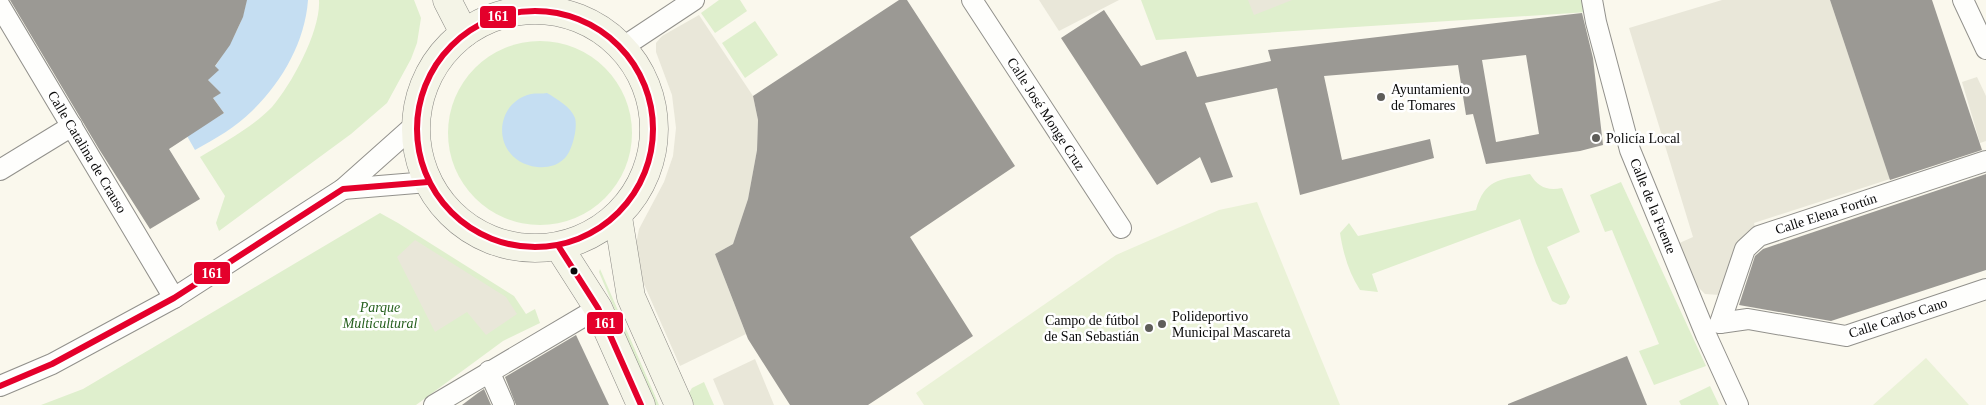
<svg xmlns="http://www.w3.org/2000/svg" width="1986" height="405" viewBox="0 0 1986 405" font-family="Georgia,serif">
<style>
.green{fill:#dfefcd}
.pitch{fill:#eaf2d7}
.plaza{fill:#e9e7d9}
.water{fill:#c5def2}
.building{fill:#9b9994;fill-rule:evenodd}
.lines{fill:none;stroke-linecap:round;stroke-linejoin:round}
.street-casing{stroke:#92918c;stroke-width:22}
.secondary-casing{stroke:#898883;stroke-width:29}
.street{stroke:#fefefc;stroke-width:20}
.secondary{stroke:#f4f4e7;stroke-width:28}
.bus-1-casing{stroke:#fff;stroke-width:10}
.bus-1{stroke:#e4002b;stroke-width:6}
.poi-dot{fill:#5e5d59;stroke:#fff;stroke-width:2}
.bus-dot{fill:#0a0a0a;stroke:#fff;stroke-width:2}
.labels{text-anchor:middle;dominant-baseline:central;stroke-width:5;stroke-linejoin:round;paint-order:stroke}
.poi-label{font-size:14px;fill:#0a0a0a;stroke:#fff;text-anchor:start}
.street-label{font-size:14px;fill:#0a0a0a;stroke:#fff}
.park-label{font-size:14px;font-style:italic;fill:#255f1d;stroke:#fff}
.line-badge{stroke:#fff;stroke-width:2}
.badge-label{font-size:14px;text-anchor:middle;font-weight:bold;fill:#fff}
</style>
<rect width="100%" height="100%" fill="#faf8ed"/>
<g class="green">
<path d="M319 0H414L421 18 417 43 411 59 387 103 351 134 219 231 216 223 225 196 200 157C223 143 253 127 272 107 292 84 321 30 319 0Z"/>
<polygon points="719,0 740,0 747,11 715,33 701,13"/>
<polygon points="1141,0 1585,0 1588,12 1156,40"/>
<polygon points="755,21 778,55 745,78 722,43"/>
<circle cx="540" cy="133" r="92"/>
<path d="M1530 174C1538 187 1547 191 1562 188L1580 232 1547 247 1570 297 1566 304 1560 305 1552 301 1536 263 1520 219 1372 274 1378 292 1360 290C1349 273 1343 253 1340 233L1349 223 1358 236 1476 210C1485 178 1501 180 1530 174Z"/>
<polygon points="1621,182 1706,366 1654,385 1639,351 1659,344 1612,230 1605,232 1590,195"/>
<polygon points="380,213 398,223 514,296 526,314 535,309 540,323 503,341 416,405 41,405 83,389"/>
<polygon points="600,269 659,405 655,405 599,272"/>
<polygon points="704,382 714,405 694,405 689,393 692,388"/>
<polygon points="1710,386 1719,405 1681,405 1679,401"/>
</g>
<g class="pitch">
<polygon points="1257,202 1340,405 924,405 916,393 1116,255 1219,210"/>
<polygon points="1926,358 1969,405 1873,405"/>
</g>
<g class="plaza">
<polygon points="1039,0 1119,0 1059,31"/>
<polygon points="1248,0 1292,0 1254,15"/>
<polygon points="1722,0 1830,0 1890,179 1754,223 1756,230 1720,295 1705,294 1690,279 1675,245 1693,237 1629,28"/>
<polygon points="699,15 753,96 758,120 757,150 748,199 733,244 715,254 746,334 680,366 636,266 635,249 639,229 664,182 673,156 676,128 672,95 656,52 656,43 662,36"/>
<polygon points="1977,77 1986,96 1986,141 1980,143 1962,82"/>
<polygon points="415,240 506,297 517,314 486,335 467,312 435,332 397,257"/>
<polygon points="755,359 774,405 724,405 713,379"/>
</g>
<g class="water">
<path d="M246 0H308C305 42 282 82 252 111 236 127 215 139 195 150L187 136 224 113 213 98 220 93 208 80C221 53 243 31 246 0Z"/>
<path d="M547 93C557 99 571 107 575 118 578 128 572 151 565 158 557 166 547 168 537 167 491 161 492 103 531 94 536 93 542 94 547 93Z"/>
</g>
<g class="building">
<polygon points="10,0 247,0 243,17 230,45 215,66 219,70 208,80 221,93 213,98 224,113 169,149 200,199 150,229 99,149"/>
<polygon points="899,0 907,0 1015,166 910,237 973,336 868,405 790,405 748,339 715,254 733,244 748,199 757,150 758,120 753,96"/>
<polygon points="1830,0 1932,0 1982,150 1890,180"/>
<path d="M1104 10 1141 66 1186 51 1197 77 1271 61 1268 50 1582 13 1593 58 1603 145 1580 151 1486 164 1473 114 1466 115 1458 65 1324 76 1342 160 1430 139 1434 158 1300 195 1277 88 1205 103 1233 177 1211 183 1200 157 1157 185 1061 38ZM1526 55 1539 134 1496 142 1482 60Z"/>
<polygon points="1986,174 1986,270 1831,321 1739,305 1755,256 1763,249"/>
<polygon points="576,335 609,405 516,405 505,377"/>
<polygon points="1627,356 1647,405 1508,405 1508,404"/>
<polygon points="484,389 491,405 462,405 478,393"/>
</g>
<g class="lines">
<g class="street-casing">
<g id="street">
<polyline points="550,0 553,11"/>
<polyline points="972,0 1121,228"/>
<polyline points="1592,0 1596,22 1630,150 1706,335 1738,405"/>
<polyline points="1963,0 1986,49"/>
<polyline points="0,6 174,298"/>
<polyline points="623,47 694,0"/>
<polyline points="0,170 72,126"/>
<polyline points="343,189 428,182"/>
<polyline points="1720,323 1745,249 1759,236 1986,161"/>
<polyline points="1720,323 1748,319 1846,336 1986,289"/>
<polyline points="489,371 504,405"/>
<polyline points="0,386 52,364 174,298 343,189 416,124"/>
<polyline points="434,405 598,308"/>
</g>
</g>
<g class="secondary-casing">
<g id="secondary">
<polyline points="447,0 464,33"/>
<circle cx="535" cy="129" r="119"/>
<polyline points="618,217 631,297 679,405"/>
<polyline points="559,247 598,308 641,405"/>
</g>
</g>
<use href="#street" class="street"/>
<use href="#secondary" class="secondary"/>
<g class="bus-1-casing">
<g id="bus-1">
<circle cx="535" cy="129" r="118"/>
<polyline points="559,247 598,308 641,405"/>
<polyline points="0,386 52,364 174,298 343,189 428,182"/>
</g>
</g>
<use href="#bus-1" class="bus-1"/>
</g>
<g class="poi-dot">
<circle cx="1381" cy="97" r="5"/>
<circle cx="1596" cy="138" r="5"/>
<circle cx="1162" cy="324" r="5"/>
<circle cx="1149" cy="328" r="5"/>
</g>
<circle class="bus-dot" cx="574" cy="271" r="4.5"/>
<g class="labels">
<g class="poi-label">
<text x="1391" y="89">Ayuntamiento<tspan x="1391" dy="16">de Tomares</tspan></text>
<text x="1606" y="138">Policía Local</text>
<text x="1172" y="316">Polideportivo<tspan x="1172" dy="16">Municipal Mascareta</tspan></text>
<text x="1139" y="320" text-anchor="end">Campo de fútbol<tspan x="1139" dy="16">de San Sebastián</tspan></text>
</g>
<g class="street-label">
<text transform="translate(1046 114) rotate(57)">Calle José Monge Cruz</text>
<text transform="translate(87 152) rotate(59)">Calle Catalina de Crauso</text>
<text transform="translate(1653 206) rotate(68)">Calle de la Fuente</text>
<text transform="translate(1826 214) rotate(-18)">Calle Elena Fortún</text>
<text transform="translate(1898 318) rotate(-18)">Calle Carlos Cano</text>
</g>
<g class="park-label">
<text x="380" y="307">Parque<tspan x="380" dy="16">Multicultural</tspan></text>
</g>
</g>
<g class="line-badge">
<rect x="479" y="5" width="38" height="24" rx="5" fill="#e4002b"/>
<rect x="193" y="261" width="38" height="24" rx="5" fill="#e4002b"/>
<rect x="586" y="311" width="38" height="24" rx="5" fill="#e4002b"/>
</g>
<g class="badge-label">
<text x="498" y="21">161</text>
<text x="212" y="278">161</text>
<text x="605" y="328">161</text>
</g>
</svg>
